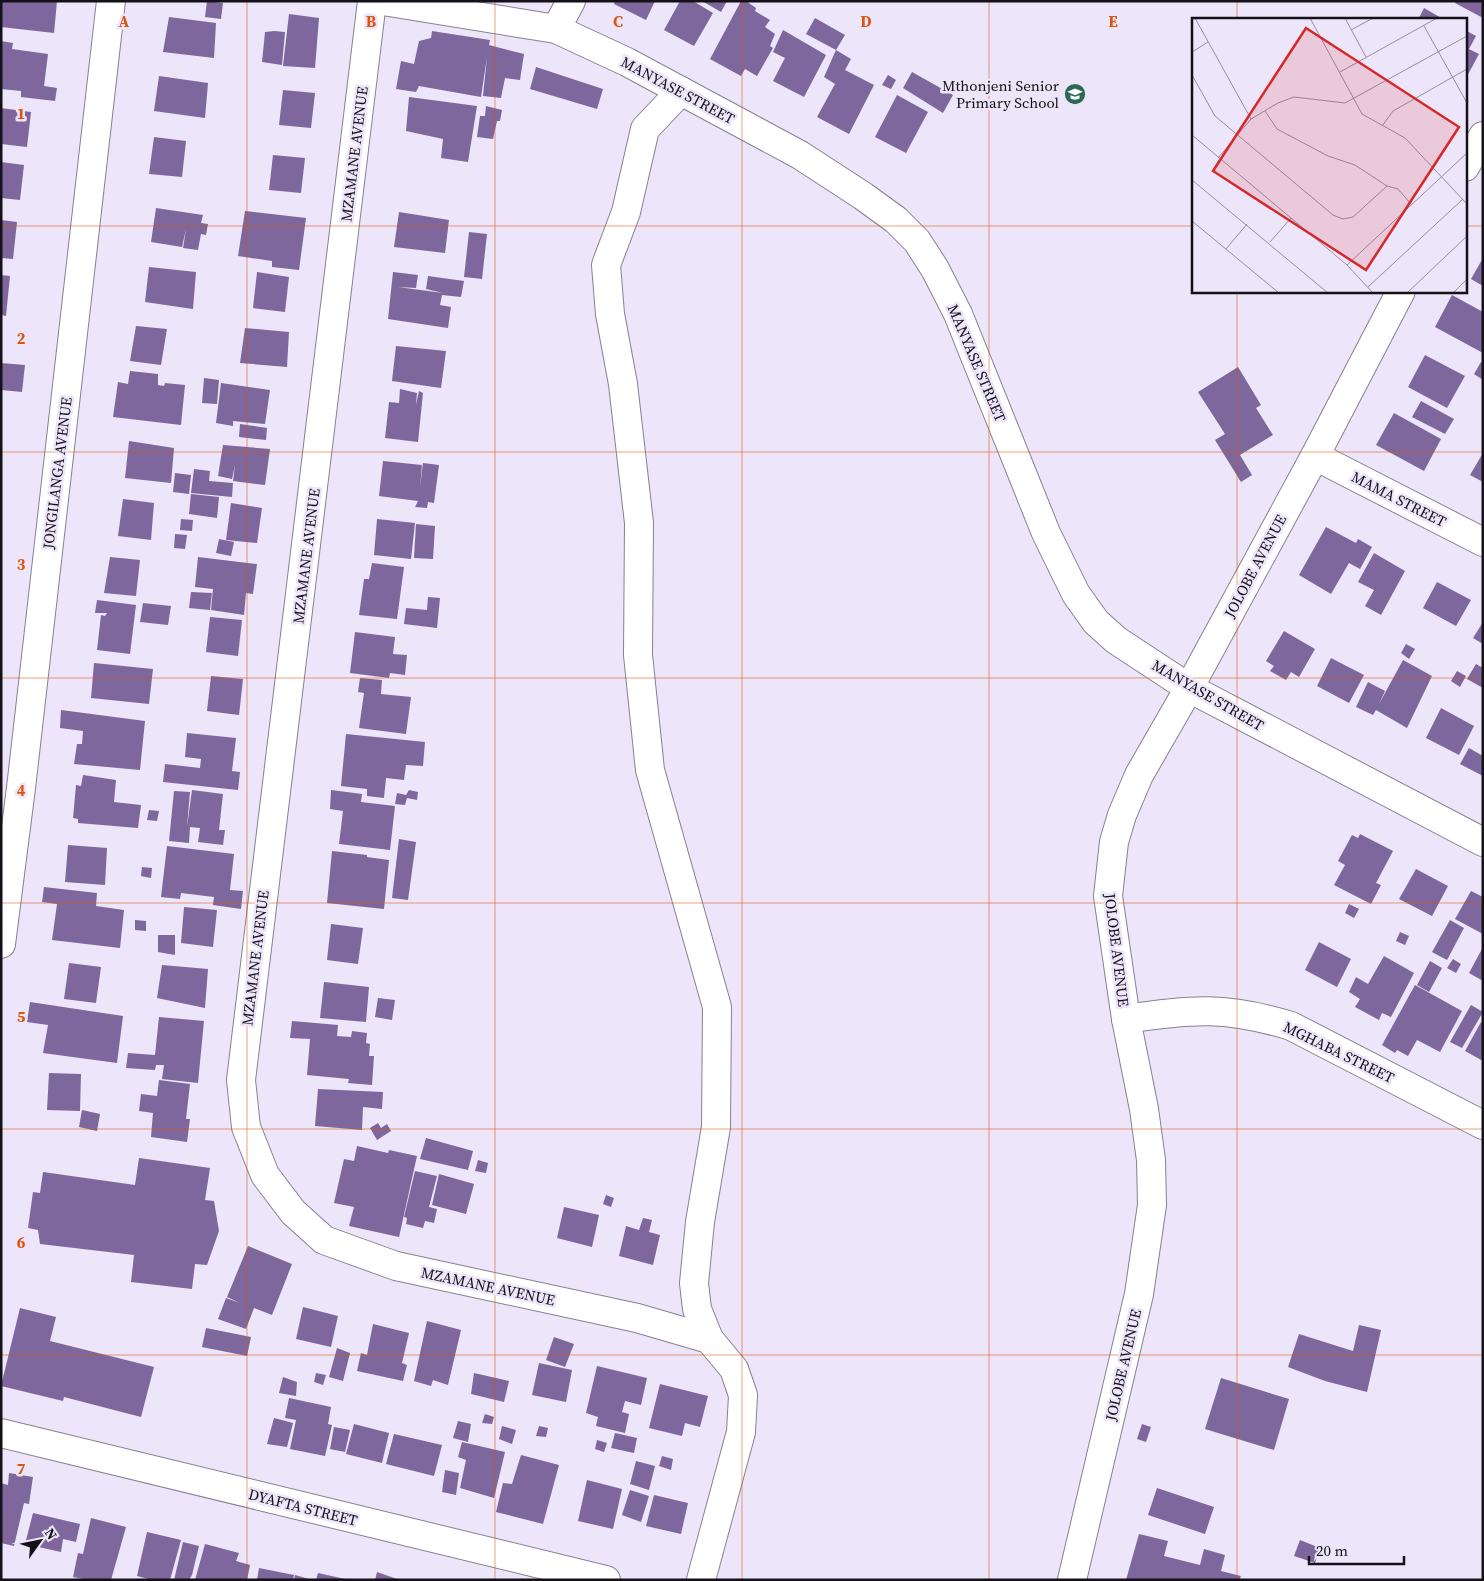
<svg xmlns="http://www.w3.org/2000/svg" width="1484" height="1581" viewBox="0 0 1484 1581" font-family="'Source Serif 4',serif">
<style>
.building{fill:#7e679c}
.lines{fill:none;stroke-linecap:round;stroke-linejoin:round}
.street-casing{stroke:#878092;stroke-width:30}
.street{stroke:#fff;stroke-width:28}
.grid{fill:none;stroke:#dd550d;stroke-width:1;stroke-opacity:0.55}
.labels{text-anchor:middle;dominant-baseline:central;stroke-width:5;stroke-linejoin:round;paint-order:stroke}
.poi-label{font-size:15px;fill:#141118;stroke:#ede5f9;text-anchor:end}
.street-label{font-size:15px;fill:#141118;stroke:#ede5f9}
.inset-road{fill:none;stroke:#96909f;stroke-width:1}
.view{fill:#d62828;fill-opacity:0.15;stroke:#d62828;stroke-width:2.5}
.inset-edge{fill:none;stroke:#141118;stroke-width:2.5}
.grid-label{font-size:16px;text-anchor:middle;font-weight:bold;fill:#dd550d;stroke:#ede5f9;stroke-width:5;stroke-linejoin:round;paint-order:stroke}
</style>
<rect width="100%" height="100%" fill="#ede5f9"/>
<g class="building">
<polygon points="1,1 57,1 54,33 1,27"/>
<polygon points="207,1 223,3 221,19 205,17"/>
<polygon points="615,1 655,1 646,20 614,4"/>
<polygon points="680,1 693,1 713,13 694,46 664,30"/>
<polygon points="702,1 727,1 721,12"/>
<polygon points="741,1 746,1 756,8 755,11 770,20 765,27 775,34 770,46 773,48 757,76 745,69 741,76 710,59"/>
<polygon points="1456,1 1483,1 1483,18 1455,3"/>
<polygon points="1424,8 1443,19 1421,19 1419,18"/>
<polygon points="289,14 319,18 315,68 283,66"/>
<polygon points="169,17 216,23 214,58 163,52"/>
<polygon points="815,18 845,35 836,50 806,34"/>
<polygon points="783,30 826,55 804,97 773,81 785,58 773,52"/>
<polygon points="1465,30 1476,36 1469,49 1479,54 1465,80"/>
<polygon points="274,31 285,32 282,65 262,62 265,32"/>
<polygon points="432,31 490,40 489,45 524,54 520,80 505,78 501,98 483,96 487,57 481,97 419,86 416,92 396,89 401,61 414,64 419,41 431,38"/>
<polygon points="1,41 13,43 12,49 48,54 44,86 57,88 55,101 21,97 21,91 1,89"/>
<polygon points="836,50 851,59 845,70 874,85 849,134 817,117 835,84 824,77"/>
<polygon points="536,67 603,89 597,109 530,89"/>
<polygon points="912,72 953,95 943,113 903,88"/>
<polygon points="888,75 896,80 891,89 882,85"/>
<polygon points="159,76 208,83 205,118 154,111"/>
<polygon points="283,90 315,93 311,128 279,125"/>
<polygon points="897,95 928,112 906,153 875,137"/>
<polygon points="409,97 477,106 468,162 441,158 443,139 406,131"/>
<polygon points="486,106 502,110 500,121 497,121 493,139 477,137 480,116 485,116"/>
<polygon points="1,108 31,112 27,147 1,144"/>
<polygon points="154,137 186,141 182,177 149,174"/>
<polygon points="273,155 305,158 301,193 269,190"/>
<polygon points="1,162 24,165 20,200 1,198"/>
<polygon points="156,208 203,215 201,223 208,224 206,235 201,234 198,250 183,248 186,229 182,247 151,242"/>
<polygon points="245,211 306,218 299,270 272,267 272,261 238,256"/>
<polygon points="399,212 449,220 445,253 394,247"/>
<polygon points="1,220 17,222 13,259 1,258"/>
<polygon points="469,232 487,234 482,279 464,277"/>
<polygon points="1483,258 1483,286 1471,279"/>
<polygon points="149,267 196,272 193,309 145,302"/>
<polygon points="257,272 289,277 285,312 253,308"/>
<polygon points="393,272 418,275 416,288 398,287 443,293 426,289 428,276 464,281 461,297 442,295 440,305 451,307 448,328 388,319"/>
<polygon points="1,275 10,276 6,316 1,315"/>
<polygon points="1452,295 1483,312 1483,353 1435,327"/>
<polygon points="136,326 167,329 161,365 130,361"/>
<polygon points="245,328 289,332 287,367 240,363"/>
<polygon points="396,346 446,351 441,388 392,381"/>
<polygon points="1425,355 1465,376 1447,408 1408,387"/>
<polygon points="1481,362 1483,364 1483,380 1474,374"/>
<polygon points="1,363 25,365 22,392 1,390"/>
<polygon points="1238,367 1261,405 1256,408 1273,435 1240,455 1252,475 1241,482 1215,440 1225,434 1198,392"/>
<polygon points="130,371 158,374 158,385 164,386 165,383 185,385 181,425 113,417 118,382 128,384"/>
<polygon points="204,378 219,380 217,404 202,403"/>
<polygon points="221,383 270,390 265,424 233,421 233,426 216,423"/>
<polygon points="400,389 417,393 416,405 419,391 423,393 418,442 385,438 389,402 399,403"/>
<polygon points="1421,401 1454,419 1445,434 1412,417"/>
<polygon points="1394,413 1441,439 1424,471 1376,445"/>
<polygon points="240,424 267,428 266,440 239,437"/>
<polygon points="129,441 174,448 171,483 125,478"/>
<polygon points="223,445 270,449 265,485 233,481 235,465 232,479 218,476"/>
<polygon points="1483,453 1483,482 1470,475"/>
<polygon points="383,461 422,465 420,488 423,463 439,465 434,503 428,502 427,508 415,507 418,501 379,496"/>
<polygon points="194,469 210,471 209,481 233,483 232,497 191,493"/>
<polygon points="175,473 191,475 189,494 173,492"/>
<polygon points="191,494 219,497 217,518 189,514"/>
<polygon points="123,499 154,503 151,540 118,536"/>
<polygon points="231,503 262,508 257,543 226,540"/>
<polygon points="181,519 193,520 192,531 180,530"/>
<polygon points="377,519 415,523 411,559 374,555"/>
<polygon points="416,524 435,526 433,559 414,558"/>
<polygon points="1326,527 1356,543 1358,539 1372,547 1360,569 1349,563 1331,594 1299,575"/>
<polygon points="175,534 187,535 185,549 174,548"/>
<polygon points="219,539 234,542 231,556 216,553"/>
<polygon points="1374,553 1405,571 1381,615 1365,606 1374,590 1358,582"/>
<polygon points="110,557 140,560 136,596 104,593"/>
<polygon points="198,557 257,564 253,594 246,593 244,615 211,610 213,589 195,587"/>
<polygon points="372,563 404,567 397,619 359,615 364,579 369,579"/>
<polygon points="1437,582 1471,600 1456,626 1423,608"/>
<polygon points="191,592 212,593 210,610 189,608"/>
<polygon points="428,597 440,598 437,628 404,624 406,608 427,610"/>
<polygon points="97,600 136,605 130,654 97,650 101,615 105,616 107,613 95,613"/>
<polygon points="143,603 171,606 168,625 140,622"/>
<polygon points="210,617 242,620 238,656 206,652"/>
<polygon points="1483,622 1483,644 1473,638"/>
<polygon points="1284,631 1315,649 1299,677 1291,672 1286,680 1270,671 1274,666 1266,661"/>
<polygon points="355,632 395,637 393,654 407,655 405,675 390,673 389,678 350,673"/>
<polygon points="1406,644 1415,649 1409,659 1401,653"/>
<polygon points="1331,658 1364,675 1349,703 1317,686"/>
<polygon points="1403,660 1432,676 1407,728 1376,710 1373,715 1356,707 1368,682 1385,691 1379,704"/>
<polygon points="94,663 153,669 149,704 91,698"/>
<polygon points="1476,664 1483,668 1483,688 1467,679"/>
<polygon points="1457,671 1466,676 1460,687 1451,681"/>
<polygon points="211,676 243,679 239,715 207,711"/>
<polygon points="360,678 382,680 381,694 411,697 406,734 359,728 364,693 358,692"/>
<polygon points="1441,708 1474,726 1459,755 1426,738"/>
<polygon points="61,710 145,721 140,770 74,764 77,744 82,744 83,731 60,728"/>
<polygon points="187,733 236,738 232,771 240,772 238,790 163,782 165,764 200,768 201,759 185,757"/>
<polygon points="346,734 425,742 423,766 406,765 404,780 386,778 384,798 367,796 367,789 341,786"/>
<polygon points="1469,748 1483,756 1483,776 1460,764"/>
<polygon points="83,775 116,780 114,802 141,805 138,828 78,823 78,819 73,818 76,785 81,786"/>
<polygon points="192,790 223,794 219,830 225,830 223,845 198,842 200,828 190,827 189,843 169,841 174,791 190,792 187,827"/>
<polygon points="331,790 362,794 361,802 395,806 390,850 339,844 343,811 330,809"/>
<polygon points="409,790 418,792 417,800 407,798 405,805 395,804 397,793 406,795"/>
<polygon points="149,810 159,811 157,821 147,820"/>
<polygon points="1360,834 1393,851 1376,883 1381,885 1371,904 1334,885 1345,865 1338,861 1352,835 1358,838"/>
<polygon points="399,839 416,842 408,900 392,898"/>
<polygon points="68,845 107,848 105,885 65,882"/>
<polygon points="167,846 234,854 230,890 243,891 241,909 213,905 214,897 181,893 180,899 161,897"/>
<polygon points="332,851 367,855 367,857 389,860 384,909 327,903"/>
<polygon points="142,867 152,868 151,878 141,876"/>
<polygon points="1416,869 1448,886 1432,916 1399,899"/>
<polygon points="44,887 97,893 96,906 124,910 120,948 52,940 57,904 42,902"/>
<polygon points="1471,891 1483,897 1483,934 1455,919"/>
<polygon points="1349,904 1359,909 1354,918 1345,913"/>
<polygon points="184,907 217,910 213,947 181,943"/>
<polygon points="135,920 146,921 146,931 135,930"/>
<polygon points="1450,920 1464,928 1447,960 1432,952"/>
<polygon points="331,924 363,928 358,964 327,960"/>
<polygon points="1400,932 1409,936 1405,945 1396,941"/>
<polygon points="158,935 175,935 175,955 158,952"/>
<polygon points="1319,942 1351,959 1337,987 1305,970"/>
<polygon points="1483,947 1483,981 1469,973"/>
<polygon points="1384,956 1414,973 1391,1017 1382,1013 1379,1020 1355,1007 1360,999 1349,992 1356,977 1368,984"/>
<polygon points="1453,959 1461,964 1456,973 1447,968"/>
<polygon points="1430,961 1442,968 1429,992 1417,985"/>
<polygon points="69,963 101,967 96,1003 64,999"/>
<polygon points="162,965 208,969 205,1008 157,998"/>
<polygon points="324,982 369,987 366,1022 320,1018"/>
<polygon points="1415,985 1462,1011 1440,1052 1417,1040 1408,1056 1397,1050 1395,1053 1382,1045"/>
<polygon points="378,998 395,1000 392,1020 375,1017"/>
<polygon points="30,1002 123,1016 117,1063 43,1053 48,1025 27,1022"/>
<polygon points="1471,1005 1483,1012 1462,1048 1450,1042"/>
<polygon points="159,1017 204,1021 198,1083 162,1079 164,1065 156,1065 155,1070 126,1068 128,1053 155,1055"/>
<polygon points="292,1021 338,1025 337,1036 351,1037 352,1031 367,1033 366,1043 370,1044 369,1056 374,1056 372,1085 348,1083 349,1079 307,1075 310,1039 290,1038"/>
<polygon points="1481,1022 1483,1023 1483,1061 1465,1051"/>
<polygon points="49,1073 81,1074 80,1111 47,1110"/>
<polygon points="159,1080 190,1084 186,1119 190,1119 187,1142 151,1137 153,1113 139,1111 141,1094 157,1096"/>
<polygon points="318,1089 383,1092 382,1109 363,1107 362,1130 315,1126"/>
<polygon points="82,1110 100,1114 97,1131 79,1127"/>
<polygon points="378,1123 381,1128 387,1124 391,1131 377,1140 370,1128"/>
<polygon points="426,1138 473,1151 468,1170 420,1159"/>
<polygon points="357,1146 388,1153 389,1150 417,1156 399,1237 349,1226 354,1207 334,1203 344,1159 354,1161"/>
<polygon points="139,1158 210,1168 205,1200 214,1201 219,1231 207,1265 195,1264 192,1289 131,1282 134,1255 40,1244 38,1230 28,1228 33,1192 40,1193 43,1172 135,1185"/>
<polygon points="478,1160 488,1163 486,1173 475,1171"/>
<polygon points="415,1171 437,1176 429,1207 437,1209 434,1223 425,1221 423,1228 406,1224 407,1218 404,1217"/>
<polygon points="439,1174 474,1184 466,1214 432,1205"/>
<polygon points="606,1195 614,1198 611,1207 603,1204"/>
<polygon points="564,1207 599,1215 592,1247 557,1238"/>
<polygon points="643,1218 652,1220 649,1232 660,1235 653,1265 619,1256 626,1226 639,1230"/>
<polygon points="248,1246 292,1264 272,1315 254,1308 246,1329 218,1319 226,1298 240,1303 227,1297"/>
<polygon points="303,1307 338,1316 331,1347 296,1339"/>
<polygon points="20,1308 56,1317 50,1341 154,1367 141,1417 64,1397 63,1401 1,1386"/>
<polygon points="427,1321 461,1330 448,1385 433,1380 431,1386 414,1381"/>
<polygon points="373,1324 409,1333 402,1363 407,1365 403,1381 357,1371 361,1353 367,1355"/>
<polygon points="1359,1325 1381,1330 1367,1392 1325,1381 1288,1367 1299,1334 1353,1351"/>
<polygon points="206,1328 251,1337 247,1356 202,1347"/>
<polygon points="554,1337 574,1344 565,1367 546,1360"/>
<polygon points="337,1348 350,1353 343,1381 329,1377"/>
<polygon points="539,1363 572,1370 566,1402 532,1395"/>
<polygon points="597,1366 647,1378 641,1405 625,1401 622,1412 629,1414 625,1433 596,1426 598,1417 586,1413"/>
<polygon points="316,1373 326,1375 323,1385 314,1382"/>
<polygon points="474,1373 509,1381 504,1402 471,1394"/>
<polygon points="283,1377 297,1382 296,1396 279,1393"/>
<polygon points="1221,1378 1289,1399 1274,1450 1205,1429"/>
<polygon points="660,1384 708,1396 700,1427 685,1423 682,1436 649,1428"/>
<polygon points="289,1398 331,1407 328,1424 332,1425 325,1456 290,1449 296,1420 285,1418"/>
<polygon points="485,1414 494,1417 492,1424 482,1423"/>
<polygon points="274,1418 293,1423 287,1447 267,1444"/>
<polygon points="458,1421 471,1424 468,1442 453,1438"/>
<polygon points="354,1424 389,1433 382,1463 346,1454"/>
<polygon points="1142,1424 1151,1427 1146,1442 1137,1439"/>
<polygon points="502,1426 516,1430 512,1444 499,1439"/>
<polygon points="539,1426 548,1428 546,1437 536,1436"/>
<polygon points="334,1427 350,1430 345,1452 330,1449"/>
<polygon points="615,1433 637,1438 634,1453 611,1448"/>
<polygon points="394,1434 442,1445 434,1476 386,1464"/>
<polygon points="597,1440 607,1443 604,1452 595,1449"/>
<polygon points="462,1442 505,1452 494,1498 460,1488 466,1460 458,1457"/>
<polygon points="521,1455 559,1465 543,1524 496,1512 503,1483 512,1484"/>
<polygon points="662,1456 673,1459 671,1470 659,1466"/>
<polygon points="636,1461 655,1466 649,1490 630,1484"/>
<polygon points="445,1470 459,1473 456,1495 442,1492"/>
<polygon points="9,1473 33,1477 29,1504 24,1503 14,1546 1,1543 1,1483 8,1485"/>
<polygon points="587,1480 622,1489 613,1529 578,1521"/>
<polygon points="1157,1488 1214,1507 1205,1534 1148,1515"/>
<polygon points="630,1490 649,1496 641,1522 622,1515"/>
<polygon points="654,1495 688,1503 681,1534 646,1526"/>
<polygon points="33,1513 80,1524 76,1542 63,1539 61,1552 25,1544"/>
<polygon points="91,1518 126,1527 111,1580 88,1580 73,1577 78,1553 83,1554"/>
<polygon points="147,1532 181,1540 170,1580 152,1580 137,1576"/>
<polygon points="1139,1534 1168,1541 1164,1556 1200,1565 1204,1549 1225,1555 1221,1571 1241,1576 1239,1580 1126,1580"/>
<polygon points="1300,1540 1320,1548 1315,1563 1294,1556"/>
<polygon points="183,1542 199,1546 192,1575 189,1580 174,1580"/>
<polygon points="205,1544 239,1553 236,1561 250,1565 247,1580 195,1580"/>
<polygon points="259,1568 294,1575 293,1580 257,1580"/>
<polygon points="377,1572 397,1579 397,1580 375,1580"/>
<polygon points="318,1573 345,1579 345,1580 316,1580"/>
<polygon points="295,1575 309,1579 309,1580 294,1580"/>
</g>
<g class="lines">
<g class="street-casing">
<g id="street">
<polyline points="372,1 241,1080 246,1127 265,1175 293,1212 324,1240 396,1266 637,1318 709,1339 734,1369 743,1395 741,1432 701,1580"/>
<polyline points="383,1 556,29 627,62 800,155 863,196 896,220 917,241 935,269 958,314 1046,533 1076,594 1096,622 1116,640 1189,688 1483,842"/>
<polyline points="556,29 571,1"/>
<polyline points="681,91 645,129 626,212 606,265 610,314 623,384 639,523 638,655 650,770 717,1007 716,1127 700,1222 694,1283 697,1309 709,1339"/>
<polyline points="1465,167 1483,136"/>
<polyline points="1315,456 1483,542"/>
<polyline points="1,944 21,788 111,1"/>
<path d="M1126 1019C1191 1009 1226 1006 1291 1026L1483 1125"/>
<polyline points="1,1433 606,1580"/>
<polyline points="1072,1580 1139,1294 1152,1205 1151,1160 1144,1109 1126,1019 1108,896 1114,842 1122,815 1139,775 1189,688 1315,456 1401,291"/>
</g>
</g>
<use href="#street" class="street"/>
</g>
<path class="grid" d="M247 1V1580M495 1V1580M742 1V1580M989 1V1580M1237 1V19M1 226H1193M1465 226H1483M1237 291V1580M1 452H1483M1 678H1483M1 903H1483M1 1129H1483M1 1355H1483"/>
<defs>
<g id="school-disc" transform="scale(1.125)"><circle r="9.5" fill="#2d6852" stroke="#ede5f9"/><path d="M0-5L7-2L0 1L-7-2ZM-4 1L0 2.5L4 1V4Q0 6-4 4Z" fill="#fff"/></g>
</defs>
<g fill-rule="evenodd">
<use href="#school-disc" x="1075" y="94"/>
</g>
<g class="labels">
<g class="poi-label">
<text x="1059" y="85">Mthonjeni Senior<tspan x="1059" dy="17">Primary School</tspan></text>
</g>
<g class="street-label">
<text transform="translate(678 90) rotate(28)">MANYASE STREET</text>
<text transform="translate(354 154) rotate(-83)">MZAMANE AVENUE</text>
<text transform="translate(977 363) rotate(67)">MANYASE STREET</text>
<text transform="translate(57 473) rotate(-83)">JONGILANGA AVENUE</text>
<text transform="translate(1399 499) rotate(27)">MAMA STREET</text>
<text transform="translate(306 556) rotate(-83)">MZAMANE AVENUE</text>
<text transform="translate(1255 566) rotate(-62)">JOLOBE AVENUE</text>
<text transform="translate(1208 695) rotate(30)">MANYASE STREET</text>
<text transform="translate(1117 950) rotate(83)">JOLOBE AVENUE</text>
<text transform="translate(255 958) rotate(-83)">MZAMANE AVENUE</text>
<text transform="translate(1339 1052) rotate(26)">MGHABA STREET</text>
<text transform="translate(488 1286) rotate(12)">MZAMANE AVENUE</text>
<text transform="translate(1123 1365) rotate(-77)">JOLOBE AVENUE</text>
<text transform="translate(303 1507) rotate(14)">DYAFTA STREET</text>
</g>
</g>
<g transform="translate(1192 18)">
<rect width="275" height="275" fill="#ede5f9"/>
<path class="inset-road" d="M3 0 59 101M118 0 170 96 213 120 275 186M153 0 174 39M232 8 275 85M159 12 181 0M0 34 16 24M148 54 245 0M0 57 23 98 141 197 151 201 161 199 195 168 206 171 219 186M73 93 85 111 136 138 163 147 195 168M190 108 201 93 275 51M0 117 155 247 181 275M26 140 59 101 86 85 102 79 153 85 275 18M0 162 136 275M0 203 87 275M78 224 99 200M34 231 55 206M155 247 275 135M176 269 271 181M215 275 275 218M261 275 275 261"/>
<path class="view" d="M114 10 267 109 174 252 21 153Z"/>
<rect width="275" height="275" class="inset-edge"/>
</g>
<g class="grid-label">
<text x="124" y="27">A</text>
<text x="371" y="27">B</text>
<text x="618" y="27">C</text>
<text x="866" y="27">D</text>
<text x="1113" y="27">E</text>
<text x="21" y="119">1</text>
<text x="21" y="344">2</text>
<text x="21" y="570">3</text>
<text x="21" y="796">4</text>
<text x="21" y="1022">5</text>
<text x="21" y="1248">6</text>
<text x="21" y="1474">7</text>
</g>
<rect width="1484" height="1581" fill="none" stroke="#141118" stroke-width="5"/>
<g transform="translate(40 1541) rotate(57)" stroke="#ede5f9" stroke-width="4" paint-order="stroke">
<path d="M0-4L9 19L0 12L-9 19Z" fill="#141118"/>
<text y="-8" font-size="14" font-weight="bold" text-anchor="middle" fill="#141118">N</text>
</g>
<path d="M1309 1556v8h95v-8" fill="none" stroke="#141118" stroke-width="2.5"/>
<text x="1316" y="1556" font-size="15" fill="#141118" stroke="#ede5f9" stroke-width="4" paint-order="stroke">20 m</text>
</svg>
